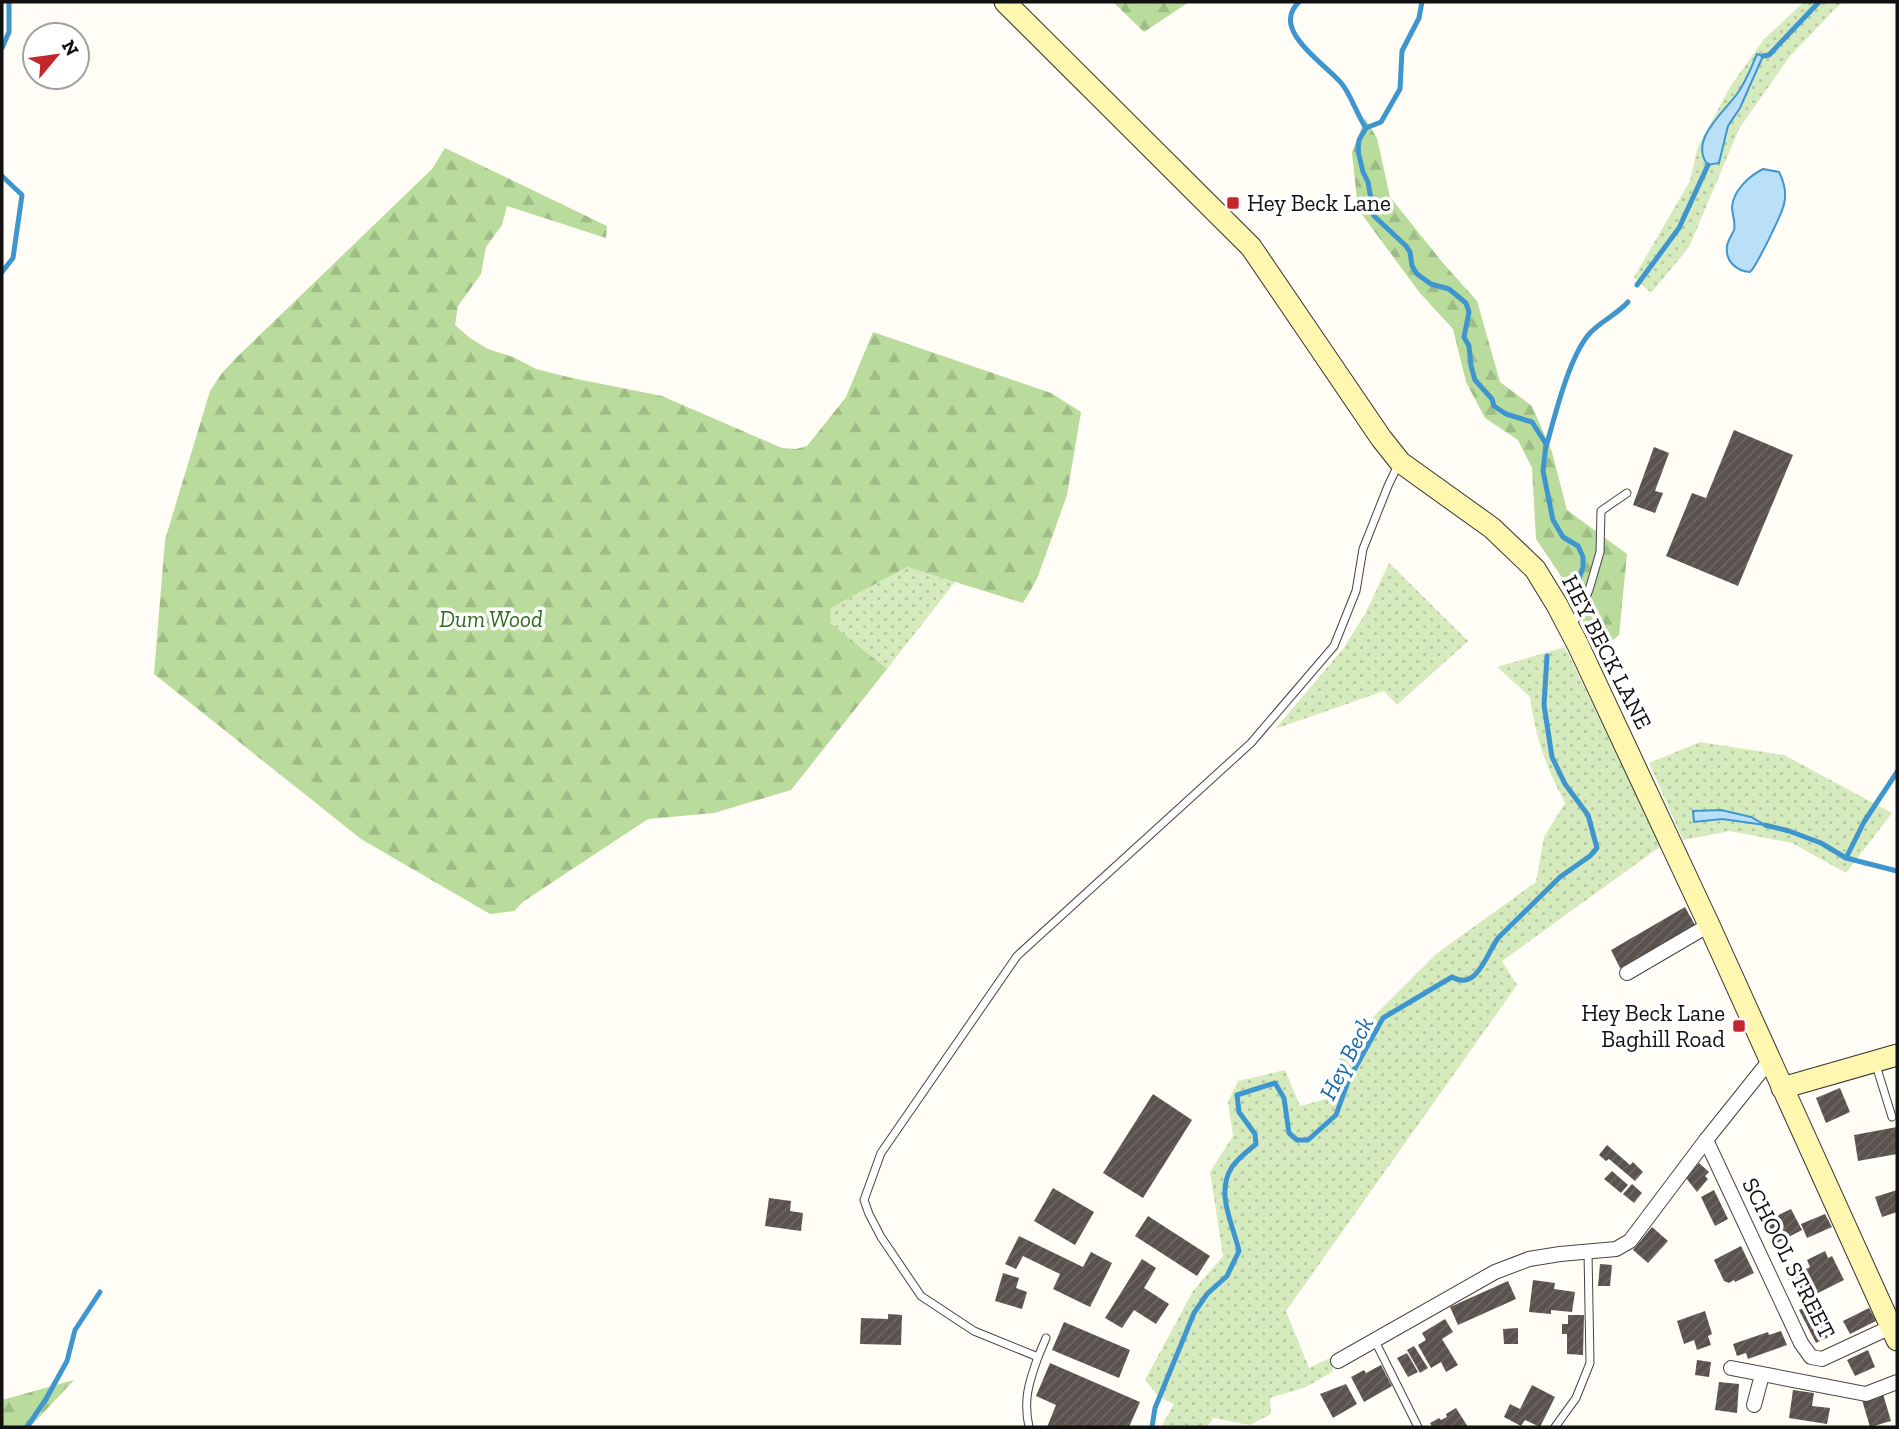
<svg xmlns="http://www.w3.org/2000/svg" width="1899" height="1429" viewBox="0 0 1899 1429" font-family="'Zilla Slab',serif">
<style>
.grass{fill:url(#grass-dots)}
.forest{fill:url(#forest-firs)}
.water{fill:#b9e0f7;stroke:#3f96cf;stroke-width:2}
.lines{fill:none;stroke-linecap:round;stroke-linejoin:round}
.stream{stroke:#3f96cf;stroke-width:5}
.building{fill:url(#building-hatch)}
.lane-casing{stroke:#444;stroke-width:9}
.street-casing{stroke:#444;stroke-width:16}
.secondary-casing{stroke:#333;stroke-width:23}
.lane{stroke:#fff;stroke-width:7}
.street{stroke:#fff;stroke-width:14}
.secondary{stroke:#fff6b0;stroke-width:21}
.poi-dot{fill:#c4262e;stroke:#fff;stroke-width:2.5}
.labels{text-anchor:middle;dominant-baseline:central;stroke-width:7;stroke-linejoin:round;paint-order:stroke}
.poi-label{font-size:23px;fill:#111;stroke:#fff;text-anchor:start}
.park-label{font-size:23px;font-style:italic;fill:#2f6b1f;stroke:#fff}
.street-label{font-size:23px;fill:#111;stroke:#fff}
.water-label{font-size:24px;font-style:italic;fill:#1768a6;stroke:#fff}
</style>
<defs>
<pattern id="grass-dots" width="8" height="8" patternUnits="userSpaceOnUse" patternTransform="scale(1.75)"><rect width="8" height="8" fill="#d5ebbd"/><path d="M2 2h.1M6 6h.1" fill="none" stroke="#b6c8a1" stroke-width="1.8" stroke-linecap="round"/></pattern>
<pattern id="forest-firs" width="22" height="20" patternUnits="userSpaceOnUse" patternTransform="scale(1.75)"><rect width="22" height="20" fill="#b9dc9c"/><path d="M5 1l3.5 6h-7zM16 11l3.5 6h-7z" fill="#9ebc85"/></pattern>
<pattern id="building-hatch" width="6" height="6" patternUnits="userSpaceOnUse" patternTransform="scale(1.75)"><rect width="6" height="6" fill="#5a524d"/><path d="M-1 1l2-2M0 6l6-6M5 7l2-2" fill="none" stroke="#6d6662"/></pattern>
</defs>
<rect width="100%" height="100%" fill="#fffdf5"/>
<g class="grass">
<polygon points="1804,2 1842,2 1790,56 1739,129 1689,247 1651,293 1634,277 1690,181 1697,149 1730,87 1764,39"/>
<polygon points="1389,563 1468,641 1397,705 1384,691 1275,729 1343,649 1365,614"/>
<polygon points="907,567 955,582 887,669 829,623 831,608"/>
<path d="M1565 647 1661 846 1502 961 1517 985 1286 1311 1309 1368 1334 1356 1332 1372 1306 1387 1270 1398 1271 1414 1250 1425 1214 1418 1207 1427H1163V1423L1174 1404 1159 1397 1145 1380 1193 1291 1223 1256 1210 1172 1233 1136 1228 1102 1238 1081 1285 1070 1300 1106 1330 1098 1342 1048 1436 954 1536 882 1544 837 1565 803C1545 765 1536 739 1530 697L1497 667Z"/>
<polygon points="1700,742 1784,755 1892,813 1846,873 1792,843 1730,831 1683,840 1649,763"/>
</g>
<g class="forest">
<polygon points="1113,2 1189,2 1144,32"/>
<polygon points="1365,118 1377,138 1390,197 1443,263 1477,301 1500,382 1532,406 1552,452 1567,510 1627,554 1619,635 1597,653 1565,582 1536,539 1532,468 1518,440 1485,418 1466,382 1453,329 1419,292 1358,209 1352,153"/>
<polygon points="445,148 607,226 606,238 507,206 502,225 486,247 481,274 458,306 455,325 470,338 488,349 513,357 536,369 572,378 662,396 782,448 796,449 807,446 823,426 846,397 873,332 1051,393 1081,412 1067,495 1037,579 1023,603 907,567 831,608 830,623 887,669 791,790 714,813 648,819 524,901 514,911 490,914 361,839 154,674 165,540 210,391 222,373 237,357 432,169"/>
<polygon points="74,1380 30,1427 2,1427 2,1400"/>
</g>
<g class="water">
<path d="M1757 54 1763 56 1740 108 1728 126 1719 163 1708 165C1688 141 1724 112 1737 94 1746 82 1751 68 1757 54Z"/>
<path d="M1763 169 1779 172C1784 182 1787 193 1784 204 1782 214 1756 267 1750 272 1736 271 1725 261 1727 246 1728 240 1732 235 1734 230 1736 222 1732 215 1732 207 1733 191 1749 176 1763 169Z"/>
<polygon points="1721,810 1751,817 1765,825 1722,819 1694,822 1693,811"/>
</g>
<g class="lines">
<g class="stream">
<path d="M1299 2C1269 30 1326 64 1342 84 1351 95 1357 115 1366 128L1359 140 1358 151 1363 172 1368 182 1374 216 1406 246 1410 252 1412 266 1417 274 1431 284 1449 289 1466 303 1469 312 1464 337 1469 346 1471 366 1475 380 1492 399 1494 406 1506 414 1532 422 1546 444 1543 471 1553 520 1563 537 1578 546 1583 557V567L1574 594"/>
<polyline points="2,48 9,32 9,2"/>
<polyline points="1763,56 1769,55 1819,2"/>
<polyline points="1366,128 1381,122 1400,89 1402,51 1419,18 1422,2"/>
<polyline points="2,176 22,195 13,258 2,272"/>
<polyline points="1637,285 1679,228 1708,165"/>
<path d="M1546 447C1555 416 1569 356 1590 333 1601 321 1615 316 1628 302"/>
<polyline points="1765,825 1789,831 1821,843 1846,858 1897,871"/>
<polyline points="1846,858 1864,822 1897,772"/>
<polyline points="27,1427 46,1399 67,1361 75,1330 100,1292"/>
<path d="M1152 1427 1155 1408 1194 1313 1207 1294 1227 1276 1239 1251C1233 1224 1215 1193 1232 1167 1238 1158 1248 1151 1256 1144L1255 1134 1239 1112 1237 1095 1275 1083 1284 1098 1289 1133 1297 1140H1308L1336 1115 1349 1079 1383 1018 1452 977C1478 992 1487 951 1499 937L1560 877 1590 856 1597 848 1588 815 1565 784 1552 757 1544 705 1547 656"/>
</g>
</g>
<g class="building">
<polygon points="1734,430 1793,455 1738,586 1666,556 1692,493 1706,498"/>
<polygon points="1654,447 1669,453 1655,491 1663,493 1655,513 1633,505"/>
<polygon points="1685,907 1695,925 1620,968 1611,950"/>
<polygon points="1840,1088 1850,1112 1826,1123 1816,1098"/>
<polygon points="1153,1094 1192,1120 1143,1198 1103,1173"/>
<polygon points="1897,1127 1897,1154 1858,1161 1854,1135"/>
<polygon points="1607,1145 1630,1165 1633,1162 1643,1172 1635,1181 1609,1159 1606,1161 1599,1155"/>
<polygon points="1699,1163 1709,1172 1705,1176 1708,1179 1697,1192 1686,1178"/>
<polygon points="1612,1171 1628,1185 1621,1193 1604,1179"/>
<polygon points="1632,1184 1642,1193 1634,1203 1623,1194"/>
<polygon points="1053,1188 1094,1212 1075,1245 1034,1221"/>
<polygon points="1714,1190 1728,1219 1715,1226 1701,1197"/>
<polygon points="1897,1190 1897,1212 1882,1217 1875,1197"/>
<polygon points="769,1198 791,1201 790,1211 803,1213 801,1231 765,1226"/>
<polygon points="1791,1209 1802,1230 1775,1244 1764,1222"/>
<polygon points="1825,1214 1832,1227 1807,1238 1801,1224"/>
<polygon points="1148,1216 1210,1256 1197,1276 1135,1236"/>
<polygon points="1652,1227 1668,1241 1648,1263 1633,1250"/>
<polygon points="1019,1236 1083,1267 1091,1252 1112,1263 1090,1307 1053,1289 1060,1274 1023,1256 1016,1269 1005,1264"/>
<polygon points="1741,1246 1754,1273 1735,1282 1734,1280 1729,1283 1724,1281 1714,1260"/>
<polygon points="1825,1251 1828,1258 1832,1256 1844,1280 1814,1295 1809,1286 1795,1293 1788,1278 1810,1267 1807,1260"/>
<polygon points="1142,1259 1156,1268 1144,1288 1169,1304 1156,1324 1134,1310 1122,1328 1105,1318"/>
<polygon points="1600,1264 1612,1265 1610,1286 1598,1286"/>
<polygon points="1003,1273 1019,1278 1016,1288 1027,1292 1022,1309 995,1301"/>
<polygon points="1533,1280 1555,1283 1554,1289 1575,1292 1572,1312 1551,1310 1551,1314 1529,1312"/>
<polygon points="1508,1281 1516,1299 1458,1325 1450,1307"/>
<polygon points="1813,1304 1826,1329 1831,1327 1835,1334 1816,1343 1799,1310"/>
<polygon points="1869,1308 1876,1321 1850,1334 1843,1321"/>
<polygon points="1705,1311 1712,1334 1708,1336 1711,1345 1697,1350 1694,1340 1684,1344 1677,1321"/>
<polygon points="888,1314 902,1315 901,1345 860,1344 861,1318 888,1319"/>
<polygon points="1568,1315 1584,1315 1583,1355 1567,1354 1567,1334 1562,1334 1562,1324 1568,1324"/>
<polygon points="1445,1319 1453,1332 1442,1339 1458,1365 1446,1372 1441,1362 1431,1368 1418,1345 1426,1340 1422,1333"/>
<polygon points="1064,1322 1130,1350 1119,1378 1052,1350"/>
<polygon points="1518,1328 1518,1344 1504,1344 1503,1329"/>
<polygon points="1781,1331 1787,1345 1748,1359 1746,1353 1737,1356 1733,1344 1768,1332 1769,1335"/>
<polygon points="1414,1346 1428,1368 1420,1373 1407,1350"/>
<polygon points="1868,1350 1875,1367 1855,1376 1847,1360"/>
<polygon points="1407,1353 1418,1372 1408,1377 1397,1358"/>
<polygon points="1697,1360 1711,1362 1709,1377 1695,1375"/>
<polygon points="1050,1363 1140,1402 1129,1427 1047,1427 1056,1405 1036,1396"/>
<polygon points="1381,1365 1392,1386 1364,1402 1351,1377 1364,1370 1366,1373"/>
<polygon points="1719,1382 1739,1384 1737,1413 1715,1410"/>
<polygon points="1346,1384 1357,1404 1333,1418 1320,1394"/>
<polygon points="1532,1385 1555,1397 1540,1427 1525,1420 1521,1426 1504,1417 1510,1404 1520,1409"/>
<polygon points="1793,1390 1814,1393 1812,1406 1830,1408 1827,1424 1789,1418"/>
<polygon points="1883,1394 1891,1421 1870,1427 1862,1400"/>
<polygon points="1456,1408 1468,1427 1432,1427 1430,1423 1439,1418 1441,1420 1447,1417 1446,1414"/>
</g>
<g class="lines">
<g class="lane-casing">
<g id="lane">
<polyline points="1572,627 1589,590 1600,552 1601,511 1627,493"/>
<polyline points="1875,1062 1892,1117"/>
<polyline points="1046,1338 1038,1357 974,1331 921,1296 881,1237 869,1214 864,1200 881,1153 1017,956 1251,743 1334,646 1356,591 1363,549 1388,486 1398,465"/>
<polyline points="1375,1341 1418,1427"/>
<path d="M1029 1427C1023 1400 1029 1382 1038 1357"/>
<polyline points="1555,1427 1576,1398 1590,1363 1588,1252"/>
</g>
</g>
<g class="street-casing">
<g id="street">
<polyline points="1627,973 1709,925"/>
<polyline points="1706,1140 1801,1343 1811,1357 1822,1359 1891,1327"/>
<polyline points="1338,1361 1495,1272 1529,1259 1560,1254 1616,1249 1630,1241 1706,1140 1770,1060"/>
<polyline points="1731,1368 1866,1394 1897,1382"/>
<polyline points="1754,1405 1762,1375"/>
</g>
</g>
<g class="secondary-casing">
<g id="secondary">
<polyline points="1005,2 1251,247 1381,438 1400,462 1492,528 1535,569 1557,605 1578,645 1709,925 1897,1340"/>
<polyline points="1782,1088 1897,1055"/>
</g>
</g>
<use href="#lane" class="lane"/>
<use href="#street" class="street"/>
<use href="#secondary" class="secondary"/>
</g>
<g class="poi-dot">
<rect x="1226" y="196" width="14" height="14" rx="3.5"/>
<rect x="1732" y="1019" width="14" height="14" rx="3.5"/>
</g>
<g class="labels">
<g class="poi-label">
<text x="1247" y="203">Hey Beck Lane</text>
<text x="1725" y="1013" text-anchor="end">Hey Beck Lane<tspan x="1725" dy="26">Baghill Road</tspan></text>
</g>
<g class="park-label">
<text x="491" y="619">Dum Wood</text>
</g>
<g class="street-label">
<text transform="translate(1607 652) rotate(63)">HEY BECK LANE</text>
<text transform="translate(1789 1258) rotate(63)">SCHOOL STREET</text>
</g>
<g class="water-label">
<text transform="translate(1346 1058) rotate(-63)">Hey Beck</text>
</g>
</g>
<rect width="1899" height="1429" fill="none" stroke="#111111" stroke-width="7"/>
<g transform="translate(56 56) rotate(61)"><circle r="33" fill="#ffffff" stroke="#a0a0a0" stroke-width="2"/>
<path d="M0-5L12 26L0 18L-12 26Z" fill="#c4262e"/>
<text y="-10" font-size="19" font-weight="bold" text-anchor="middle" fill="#111111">N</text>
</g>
</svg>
